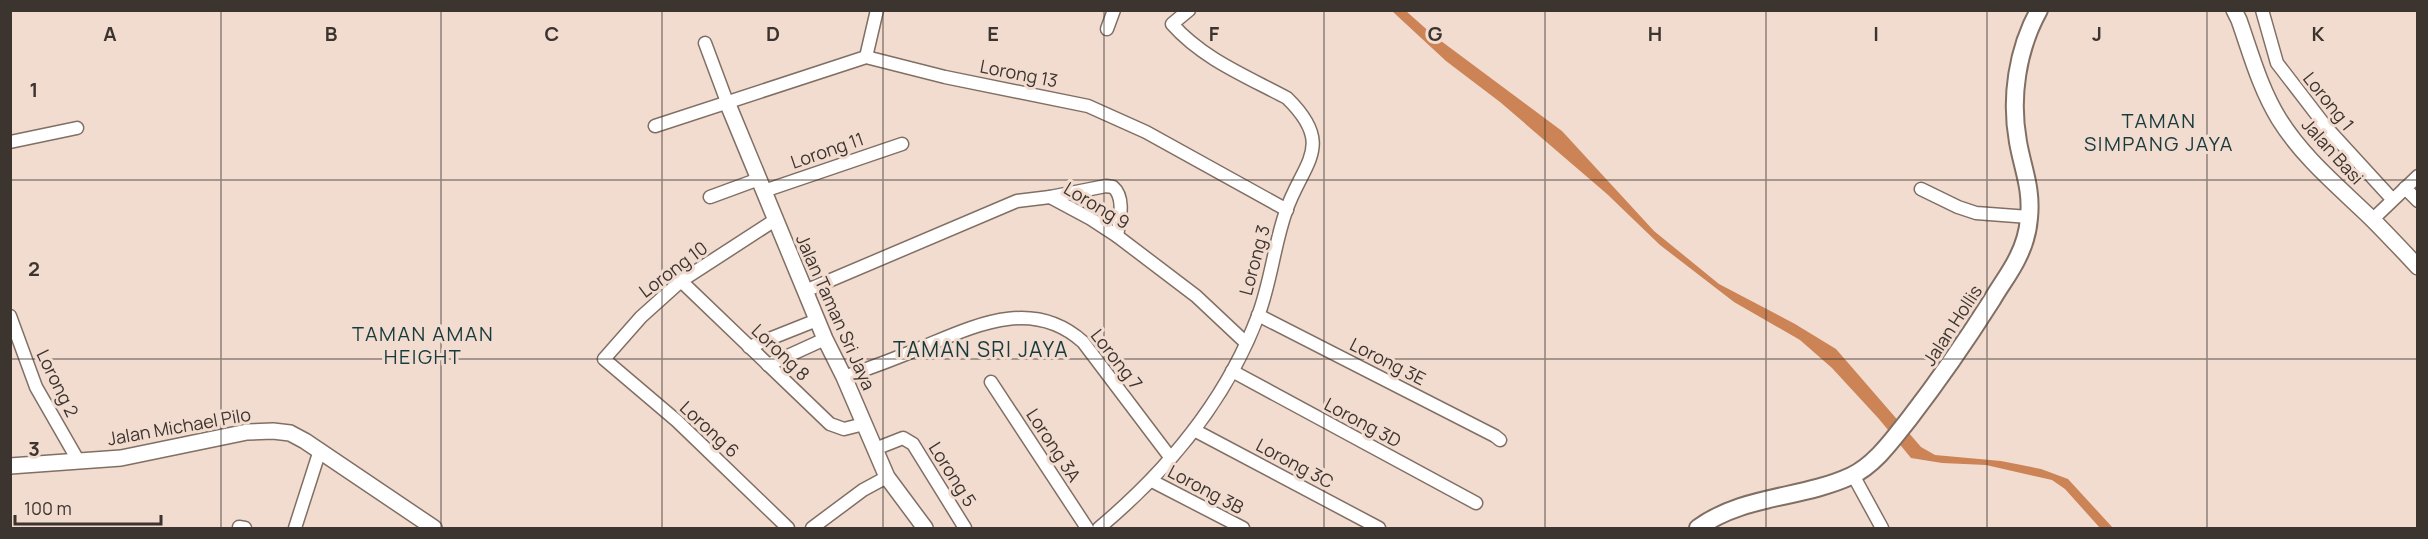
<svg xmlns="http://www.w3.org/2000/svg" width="2428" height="539" viewBox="0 0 2428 539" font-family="Manrope,sans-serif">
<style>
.water{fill:#cc8356}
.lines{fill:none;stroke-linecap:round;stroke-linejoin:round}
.minor-casing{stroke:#816f64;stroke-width:15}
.tertiary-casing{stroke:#816f64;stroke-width:18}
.secondary-casing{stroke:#816f64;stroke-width:20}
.minor{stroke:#fff;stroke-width:12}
.tertiary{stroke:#fff;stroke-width:15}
.secondary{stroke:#fff;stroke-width:16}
.grid{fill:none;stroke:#3c342f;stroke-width:1.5;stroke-opacity:0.55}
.labels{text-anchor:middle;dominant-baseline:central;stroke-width:6;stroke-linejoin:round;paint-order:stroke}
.street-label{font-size:18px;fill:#3c342f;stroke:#f2dcd0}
.neighbourhood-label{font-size:20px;letter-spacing:1.5px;fill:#173a3c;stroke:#f2dcd0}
.quarter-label{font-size:21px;letter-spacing:1.5px;fill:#173a3c;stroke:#f2dcd0}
.grid-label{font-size:20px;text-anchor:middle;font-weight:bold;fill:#3c342f;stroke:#f2dcd0;stroke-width:6;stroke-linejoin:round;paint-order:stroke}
</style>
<rect width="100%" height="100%" fill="#f2dcd0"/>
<polygon class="water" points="1392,11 1406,11 1433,35 1562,131 1654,231 1719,284 1795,324 1836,349 1921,447 1935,455 2001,461 2041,469 2068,479 2113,528 2100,528 2065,489 2052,480 1986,465 1942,463 1911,458 1879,419 1832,368 1800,340 1734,302 1660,245 1607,194 1500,102 1446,61"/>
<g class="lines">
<g class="minor-casing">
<g id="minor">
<polyline points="2262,10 2277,63 2327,128 2392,199"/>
<polyline points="1107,29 1114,10"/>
<polyline points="705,43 727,102"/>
<polyline points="866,57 877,10"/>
<polyline points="655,126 866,57 945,77 1088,106 1146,132 1287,210"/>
<polyline points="10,142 77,128"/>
<polyline points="2405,188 2418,201"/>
<polyline points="1921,189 1958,207 1976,213 2029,217"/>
<polyline points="764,191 902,144"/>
<polyline points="710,197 759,179"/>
<path d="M1050 197 1106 186 1113 187C1126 198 1119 222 1117 236"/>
<polyline points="775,220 681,281 641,317 604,359 677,421 788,528"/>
<polyline points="2372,220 2418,176"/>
<polyline points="681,281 830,424 844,429 864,424"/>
<polyline points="805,291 1017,201 1050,197 1091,219 1117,236 1196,296 1245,342"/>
<polyline points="1258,315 1495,436 1500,440"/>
<polyline points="10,316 36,387 79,462"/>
<polyline points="749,347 817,320"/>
<polyline points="768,365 825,339"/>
<polyline points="1232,371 1476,503"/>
<path d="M844 377C870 368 897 358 923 347 976 325 1033 297 1083 342L1170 457"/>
<polyline points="991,382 1087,528"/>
<polyline points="1194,430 1379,528"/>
<polyline points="875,449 903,438 913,444 965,528"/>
<polyline points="1853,475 1882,528"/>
<polyline points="1152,481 1243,528"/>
<polyline points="239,527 245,528"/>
<polyline points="295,528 320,450"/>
<polyline points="812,528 863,490 887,477"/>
<path d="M1099 528C1167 471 1226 400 1258 316 1271 282 1274 245 1286 211 1303 162 1336 146 1287 98 1246 76 1203 59 1172 24L1189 10"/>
</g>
</g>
<g class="tertiary-casing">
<g id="tertiary">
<path d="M2234 10 2239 20C2251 54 2260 88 2279 119 2304 159 2339 187 2373 220 2388 235 2403 251 2418 267"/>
<polyline points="727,102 825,339 844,377 887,477 925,528"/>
<polyline points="10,466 121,458 247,432 273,431 290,433 305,441 434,528"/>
</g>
</g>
<g class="secondary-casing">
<path id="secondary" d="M1698 528C1743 495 1801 499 1851 476 1875 465 1893 439 1909 419 1939 380 1966 341 1992 300 2000 286 2011 272 2018 257 2024 245 2028 232 2029 218 2032 188 2023 170 2018 142 2010 98 2017 50 2039 10"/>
</g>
<use href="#minor" class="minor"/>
<use href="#tertiary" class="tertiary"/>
<use href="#secondary" class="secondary"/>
</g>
<path class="grid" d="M221 10V528M441 10V528M662 10V528M883 10V528M1104 10V528M1324 10V528M1545 10V528M1766 10V528M1987 10V528M2207 10V528M10 180H2418M10 359H2418"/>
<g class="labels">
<g class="street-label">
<text transform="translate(1019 73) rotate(11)">Lorong 13</text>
<text transform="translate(2329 101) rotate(51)">Lorong 1</text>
<text transform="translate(827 150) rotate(-19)">Lorong 11</text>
<text transform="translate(2333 151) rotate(48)">Jalan Basi</text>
<text transform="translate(1097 205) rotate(31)">Lorong 9</text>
<text transform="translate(1254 260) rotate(-75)">Lorong 3</text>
<text transform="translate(673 269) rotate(-37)">Lorong 10</text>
<text transform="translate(836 312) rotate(66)">Jalan Taman Sri Jaya</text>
<text transform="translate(1952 325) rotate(-57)">Jalan Hollis</text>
<text transform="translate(781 352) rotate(44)">Lorong 8</text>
<text transform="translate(1117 359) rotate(52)">Lorong 7</text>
<text transform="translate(1388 361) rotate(27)">Lorong 3E</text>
<text transform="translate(58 383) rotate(64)">Lorong 2</text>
<text transform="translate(1363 422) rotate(28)">Lorong 3D</text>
<text transform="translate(179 426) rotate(-10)">Jalan Michael Pilo</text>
<text transform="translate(710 429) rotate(43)">Lorong 6</text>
<text transform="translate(1054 445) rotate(57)">Lorong 3A</text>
<text transform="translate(1295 463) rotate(28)">Lorong 3C</text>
<text transform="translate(953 474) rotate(58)">Lorong 5</text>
<text transform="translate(1206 489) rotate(28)">Lorong 3B</text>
</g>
<g class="neighbourhood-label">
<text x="2159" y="120">TAMAN<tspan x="2159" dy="23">SIMPANG JAYA</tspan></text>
<text x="423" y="333">TAMAN AMAN<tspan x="423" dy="23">HEIGHT</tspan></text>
</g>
<g class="quarter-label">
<text x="981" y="349">TAMAN SRI JAYA</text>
</g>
</g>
<g class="grid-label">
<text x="110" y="41">A</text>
<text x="331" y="41">B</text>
<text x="552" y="41">C</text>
<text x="773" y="41">D</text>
<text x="993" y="41">E</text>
<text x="1214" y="41">F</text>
<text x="1435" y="41">G</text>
<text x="1655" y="41">H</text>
<text x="1876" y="41">I</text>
<text x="2097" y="41">J</text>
<text x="2318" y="41">K</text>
<text x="34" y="97">1</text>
<text x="34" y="276">2</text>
<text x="34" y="456">3</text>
</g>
<rect width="2428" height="539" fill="none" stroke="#3c342f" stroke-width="24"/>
<path d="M15 515v9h146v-9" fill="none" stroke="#3c342f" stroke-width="3"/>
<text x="24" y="515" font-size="18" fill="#3c342f" stroke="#f2dcd0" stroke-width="4.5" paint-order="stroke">100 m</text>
</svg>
